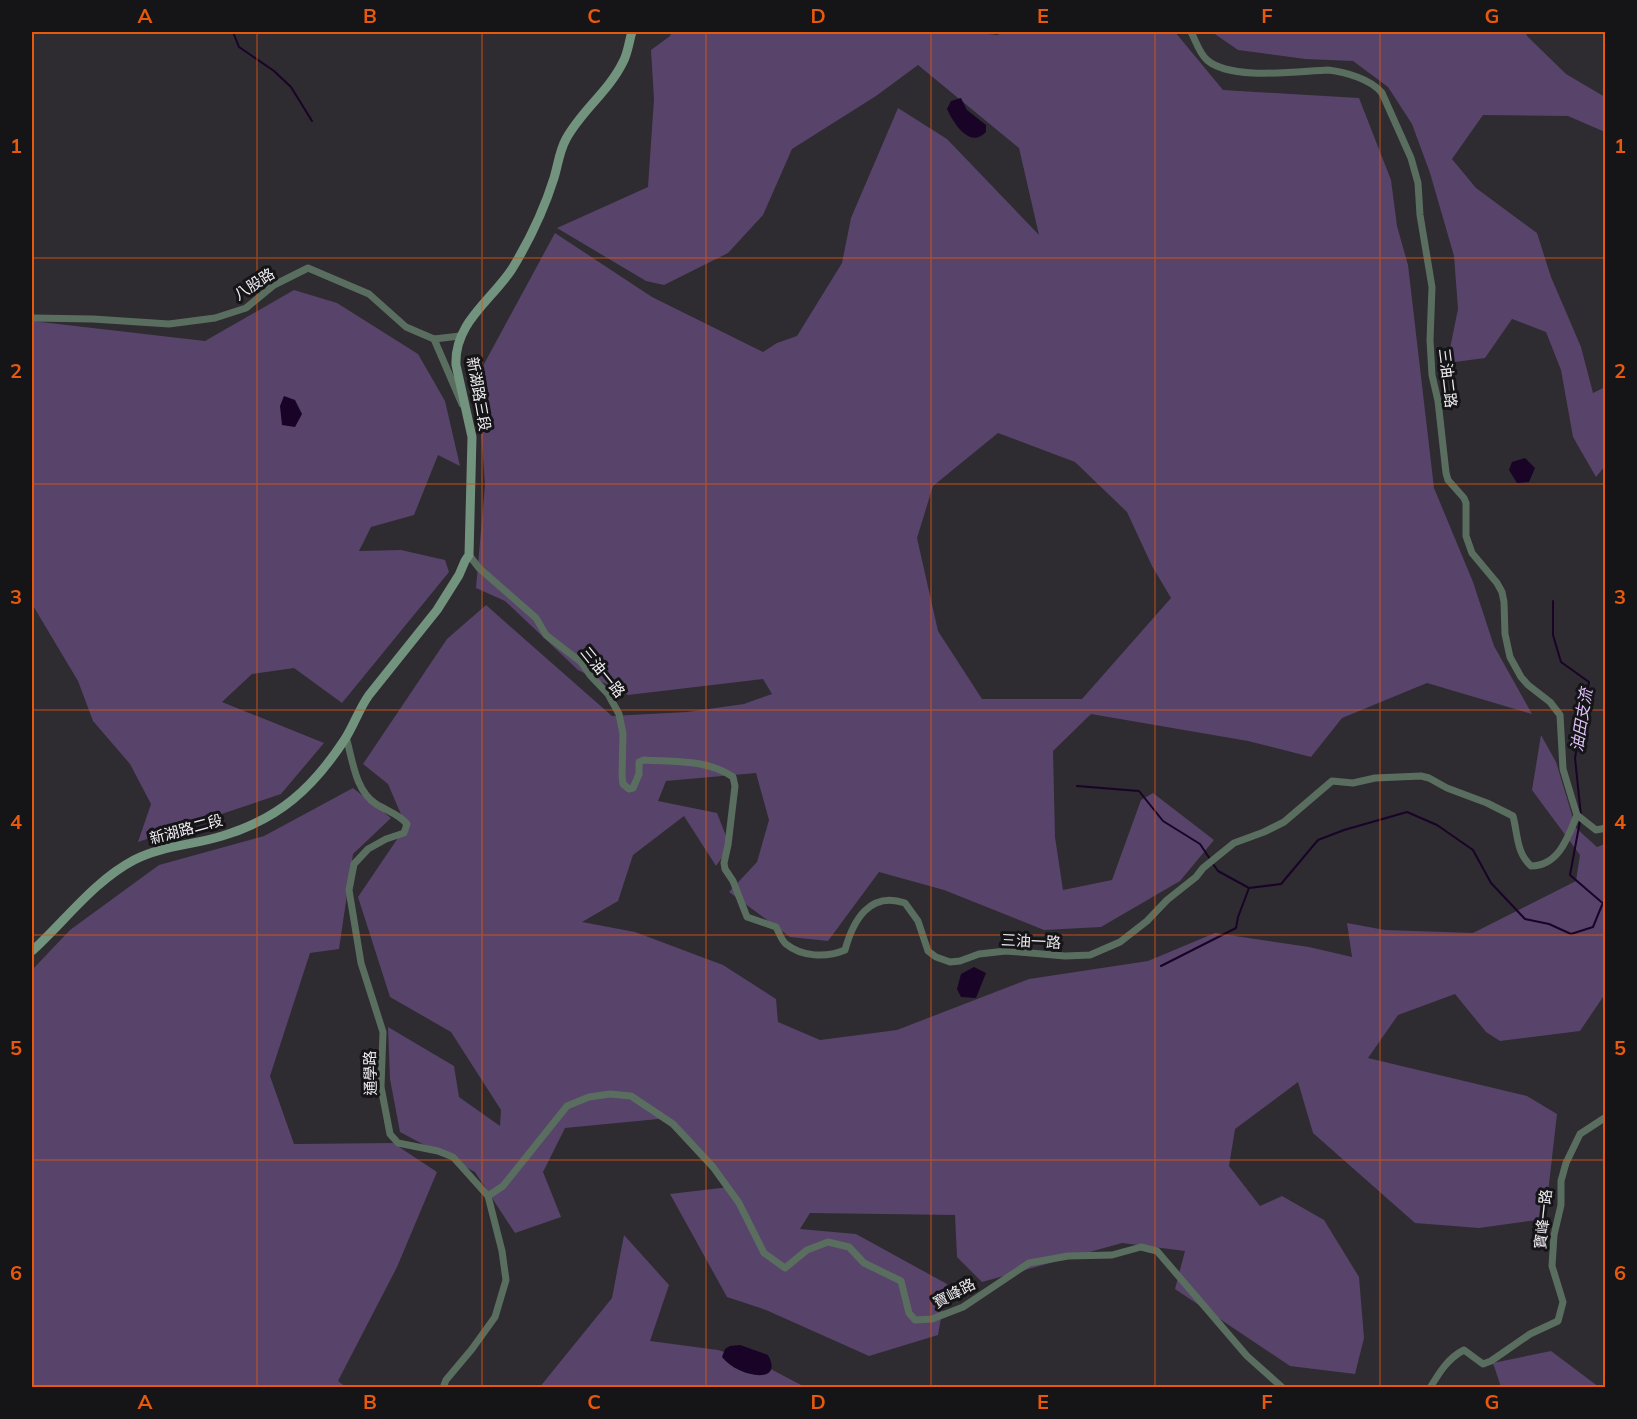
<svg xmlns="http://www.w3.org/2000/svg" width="1637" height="1419" viewBox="0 0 1637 1419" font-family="Mulish,'Noto Sans TC',sans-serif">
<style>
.green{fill:#58436a;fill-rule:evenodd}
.water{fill:#190428}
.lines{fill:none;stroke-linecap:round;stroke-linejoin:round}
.stream{stroke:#190428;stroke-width:2}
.street{stroke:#5a6e60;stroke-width:7}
.secondary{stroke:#72937d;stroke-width:9}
.grid{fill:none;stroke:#e8590c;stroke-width:1.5;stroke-opacity:0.55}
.labels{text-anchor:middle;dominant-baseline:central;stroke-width:6;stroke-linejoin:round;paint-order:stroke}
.street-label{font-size:15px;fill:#efedf1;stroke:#151417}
.water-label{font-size:16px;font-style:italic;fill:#dfc2fa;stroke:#151417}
.neatline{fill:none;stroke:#e8590c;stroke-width:2}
.grid-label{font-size:20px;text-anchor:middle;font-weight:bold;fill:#e8590c}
</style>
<rect width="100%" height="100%" fill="#2e2b31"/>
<g class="green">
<path d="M672 32H972L997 35 1005 32H1175L1223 90 1359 98 1391 180 1397 226 1408 265 1434 488 1473 582 1494 646 1532 714 1427 683 1342 718 1311 757 1248 741 1091 714 1053 751 1055 837 1063 890 1112 880 1141 800 1153 793 1214 840 1180 881 1101 927 1044 930 944 890 879 872 828 941 790 937 729 892 757 862 769 820 756 773 666 781 658 801 717 813 730 846 716 866 684 816 633 855 618 901 582 922 635 932 723 965 776 999 778 1022 820 1040 897 1030 1029 979 1148 961 1215 933 1309 947 1352 957 1347 923 1385 930 1473 933 1576 881 1580 855 1532 790 1541 735 1556 762 1576 828 1597 847 1605 844V994L1580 1031 1500 1041 1486 1032 1455 994 1398 1015 1368 1058 1527 1096 1557 1114 1545 1219 1479 1228 1415 1223 1313 1133 1298 1082 1235 1129 1229 1166 1260 1206 1282 1196 1324 1220 1359 1277 1364 1338 1355 1374 1290 1366 1175 1289 1185 1251 1122 1243 982 1282 957 1257 955 1215 810 1213 800 1229 856 1234 947 1284 938 1335 869 1356 766 1310 727 1297 670 1194 729 1187 669 1118 565 1128 543 1172 561 1217 515 1233 475 1172 400 1132 390 1079 388 1027 454 1066 459 1097 500 1126 501 1110 451 1032 390 997 358 897 406 826 388 784 363 764 447 639 486 605 612 716 687 712 744 704 772 694 763 679 628 695 578 670 505 601 476 588 485 485 477 377 555 233 652 297 763 352 777 343 797 336 842 263 851 218 898 108 947 139 1039 235 1019 148 918 65 876 96 792 149 763 215 728 253 664 285 646 281 557 228 648 187 654 99 651 50 670 36ZM998 433 1075 462 1127 512 1152 566 1171 598 1082 699H982L938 631 917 538 933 486Z"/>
<polygon points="1212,32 1526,32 1527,36 1566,74 1605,97 1605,132 1568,116 1483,115 1452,159 1476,188 1537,233 1551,277 1581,347 1593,393 1605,387 1605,466 1596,477 1573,437 1561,370 1546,332 1512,319 1485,358 1447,363 1458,309 1454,256 1430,173 1412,124 1388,87 1353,61 1305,59 1238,50"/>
<polygon points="294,290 337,303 418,354 445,401 460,466 438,455 414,515 371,527 359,551 401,550 445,560 449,572 342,703 294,668 252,674 222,702 324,743 281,794 138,842 151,804 130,764 93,721 78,681 32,604 32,321 205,341"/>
<polygon points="353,788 391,818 353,854 339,949 310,953 270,1076 294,1144 393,1143 437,1172 397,1267 338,1381 346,1387 32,1387 32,970 70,930 159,865 264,836"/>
<polygon points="624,1235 669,1285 650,1341 718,1350 757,1362 805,1387 539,1388 612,1298"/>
<polygon points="1551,1351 1599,1387 1501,1387 1493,1363"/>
</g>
<g class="water">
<path d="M961 98 967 110 986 125V132C970 149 954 124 947 109L951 101Z"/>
<polygon points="284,396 295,400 302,414 295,427 282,425 280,406"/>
<polygon points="1525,458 1535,468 1529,482 1517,483 1509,470 1512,462"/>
<polygon points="974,967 986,973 976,998 961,997 957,989 961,974"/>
<path d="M740 1345 768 1355C785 1386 737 1377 722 1357L725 1349 730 1346Z"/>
</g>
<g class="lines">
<g class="stream">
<polyline points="233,32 239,47 274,71 291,87 312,121"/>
<polyline points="1553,601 1553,635 1561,662 1589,682 1575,758 1581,816"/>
<polyline points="1077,786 1139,791 1163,821 1200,844 1210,859"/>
<polyline points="1580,821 1570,875 1606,906"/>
<polyline points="1213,864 1218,871 1249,888 1281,884 1318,840 1344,830 1407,812 1437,825 1473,850 1491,883 1525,919 1549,924 1571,934 1593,927 1602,905"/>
<polyline points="1161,966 1236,928 1238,917 1249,888"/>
</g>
<g class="street">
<path d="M1191 32C1196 41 1199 53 1207 60 1231 81 1298 71 1328 70 1345 72 1371 79 1382 93L1411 158 1418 183 1420 215 1432 287 1430 340 1432 375 1438 401 1446 473 1448 480 1464 498 1466 503V536L1472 553 1497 583 1502 592 1504 602 1505 634 1510 657 1521 677 1528 685 1550 702 1560 715 1563 769 1572 799 1577 815 1596 830 1606 828"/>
<polyline points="32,318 93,319 169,324 215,318 246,308 274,285 308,268 369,294 406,327 434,339 460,336"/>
<polyline points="434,339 462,404"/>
<path d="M469 555 479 568 536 618 546 635 581 662 590 675 608 694 619 714 623 734 622 776 623 784 629 789 633 788 639 774V762L644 760C674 762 707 759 733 777L735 786 728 845 724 863 725 869 733 881 747 917 776 927C779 932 781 940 786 944 802 957 826 958 845 950 853 921 869 891 905 903L918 921 928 951 936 957 950 962 960 961 979 954 1006 951 1065 956 1090 955 1120 942 1147 921 1167 900 1196 877 1203 868 1234 843 1264 832 1284 822 1332 781 1353 783 1375 778 1421 776 1429 778 1447 788 1487 803 1513 816C1518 835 1516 852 1531 866 1559 866 1568 837 1577 815"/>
<path d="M346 737C353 761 355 790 376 804 387 811 399 814 407 824L404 833 386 839 368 849 354 864 349 890 361 963 383 1032 381 1087 390 1134 398 1143 438 1151 453 1157 488 1196 502 1251 506 1280 495 1317 472 1349 446 1380 443 1388"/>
<polyline points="488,1196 503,1186 567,1106 589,1097 610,1094 631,1096 673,1124 713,1167 739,1203 764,1253 785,1268 807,1250 828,1242 849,1247 864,1263 901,1281 909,1313 915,1320 932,1319 963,1307 1029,1263 1068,1256 1112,1255 1141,1247 1157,1251 1247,1356 1283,1388"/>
<path d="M1430 1388C1439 1373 1448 1358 1464 1350L1483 1364 1491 1361 1530 1334 1558 1321 1563 1302 1552 1266 1554 1235 1561 1205V1181L1566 1163 1580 1134 1606 1117"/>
</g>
<path class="secondary" d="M32 951C65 921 94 881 134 860 161 846 193 845 222 836 279 819 313 788 345 739 354 725 359 709 369 695L437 610 459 575 465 561 469 555 472 437 456 365C454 323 491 301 512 269 529 241 544 210 554 178 558 165 559 152 566 139 581 111 609 91 623 62 628 53 629 41 632 32"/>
</g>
<path class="grid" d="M257 32V1388M482 32V1388M706 32V1388M931 32V1388M1155 32V1388M1380 32V1388M32 258H1606M32 484H1606M32 710H1606M32 935H1606M32 1160H1606"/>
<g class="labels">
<g class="street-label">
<text transform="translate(254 284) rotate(-33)">八股路</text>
<text transform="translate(1448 378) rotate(83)">三油二路</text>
<text transform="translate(479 394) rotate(80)">新湖路三段</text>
<text transform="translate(603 672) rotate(51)">三油一路</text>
<text transform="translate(186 829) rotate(-15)">新湖路二段</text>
<text transform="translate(1031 941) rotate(3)">三油一路</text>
<text transform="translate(370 1073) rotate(-91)">通學路</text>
<text transform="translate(1543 1219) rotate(-84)">寶峰一路</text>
<text transform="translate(954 1293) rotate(-28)">寶峰路</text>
</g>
<g class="water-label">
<text transform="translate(1581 720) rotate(-81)">油田支流</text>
</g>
</g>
<rect width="1637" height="1419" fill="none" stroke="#151417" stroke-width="66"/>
<rect x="33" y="33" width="1571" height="1353" class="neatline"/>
<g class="grid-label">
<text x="145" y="23">A</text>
<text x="370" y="23">B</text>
<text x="594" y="23">C</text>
<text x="818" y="23">D</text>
<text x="1043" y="23">E</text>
<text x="1267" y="23">F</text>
<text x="1492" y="23">G</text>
<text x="16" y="153">1</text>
<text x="1620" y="153">1</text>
<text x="16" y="378">2</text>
<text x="1620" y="378">2</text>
<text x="16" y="604">3</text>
<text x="1620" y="604">3</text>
<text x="16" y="829">4</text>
<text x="1620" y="829">4</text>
<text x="16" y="1055">5</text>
<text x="1620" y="1055">5</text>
<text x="16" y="1280">6</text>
<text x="1620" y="1280">6</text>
<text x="145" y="1409">A</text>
<text x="370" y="1409">B</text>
<text x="594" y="1409">C</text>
<text x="818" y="1409">D</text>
<text x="1043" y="1409">E</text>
<text x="1267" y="1409">F</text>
<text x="1492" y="1409">G</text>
</g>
</svg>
